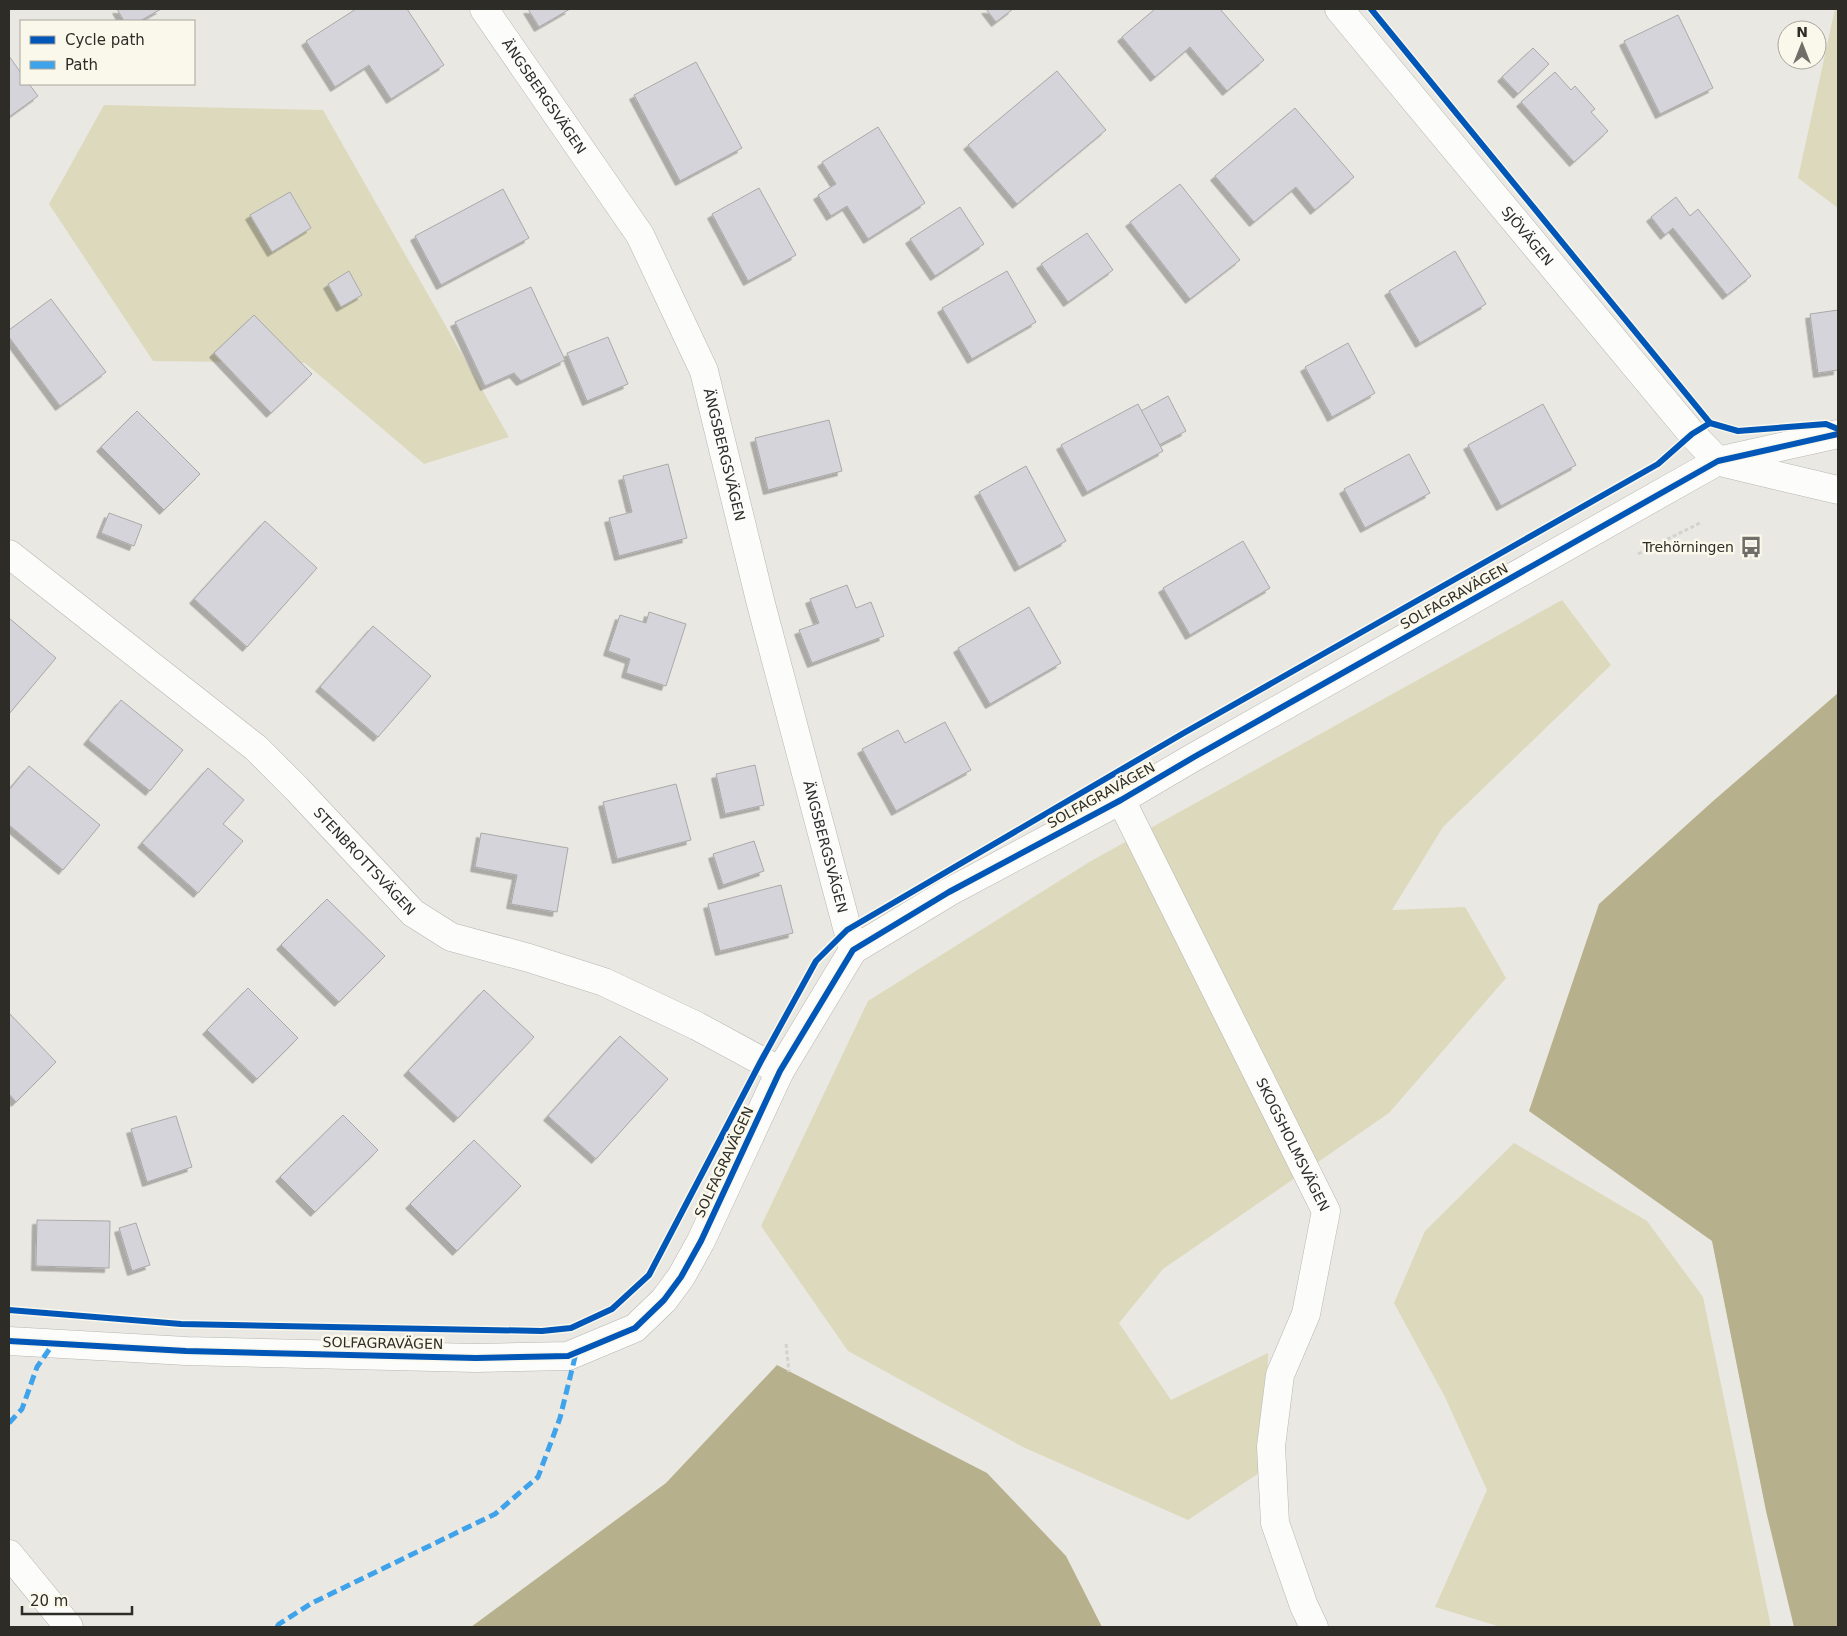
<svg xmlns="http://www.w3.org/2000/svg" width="1847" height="1636" viewBox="0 0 1847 1636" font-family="'DejaVu Sans',sans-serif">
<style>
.green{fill:#ddd9bd}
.water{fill:#b6b08c}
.building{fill:#d4d4da;stroke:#aaa9a9;filter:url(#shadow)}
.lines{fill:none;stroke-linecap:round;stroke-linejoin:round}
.minor-casing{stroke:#b7b6b2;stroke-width:29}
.path{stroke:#d2d2cf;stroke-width:3;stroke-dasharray:4 2.5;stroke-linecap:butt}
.minor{stroke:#fcfcfb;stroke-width:28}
.quiet{stroke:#3ea3eb;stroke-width:5;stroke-dasharray:10 5;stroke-linecap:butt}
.cycleway-casing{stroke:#faf8eb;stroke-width:9}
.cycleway{stroke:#0057b8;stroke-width:6}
.labels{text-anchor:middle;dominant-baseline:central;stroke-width:5;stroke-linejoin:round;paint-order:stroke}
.street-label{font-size:14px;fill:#2d2c27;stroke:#faf8eb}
.poi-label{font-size:14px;fill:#2d2c27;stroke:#faf8eb;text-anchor:end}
</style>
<defs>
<filter id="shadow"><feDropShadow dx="-4.5" dy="4.5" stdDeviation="0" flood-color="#0004"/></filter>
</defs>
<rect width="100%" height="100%" fill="#eae8e2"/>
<g class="green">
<polygon points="1835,9 1838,9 1838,208 1798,178"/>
<polygon points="104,105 323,110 509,437 424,464 305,363 153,361 49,204"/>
<polygon points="1562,600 1611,665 1443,827 1392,910 1465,907 1506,978 1389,1113 1163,1269 1119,1323 1171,1400 1268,1353 1265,1469 1188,1520 1023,1447 848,1351 761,1226 868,1001 1091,861"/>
<polygon points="1514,1143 1647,1221 1703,1297 1771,1627 1501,1627 1435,1607 1487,1490 1445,1397 1394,1303 1425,1231"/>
</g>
<g class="water">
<polygon points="1838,693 1838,1627 1794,1627 1766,1511 1712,1241 1529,1111 1599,904 1712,802"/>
<polygon points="777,1365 987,1473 1066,1556 1102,1627 471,1627 666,1483"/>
</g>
<g class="building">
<polygon points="117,9 161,9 140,21 124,21"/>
<polygon points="356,9 407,9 444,65 391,99 369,65 335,87 306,41"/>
<polygon points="528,9 570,9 539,27"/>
<polygon points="986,9 1013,9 996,22"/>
<polygon points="1155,9 1220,9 1264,60 1227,91 1190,47 1155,77 1122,37"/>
<polygon points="1678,15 1713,88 1660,114 1624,41"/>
<polygon points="1533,48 1549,64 1518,94 1502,77"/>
<polygon points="9,56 21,73 21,84 29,84 38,96 9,117"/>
<polygon points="696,62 742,148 680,181 634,95"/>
<polygon points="1057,71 1106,130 1017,204 968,145"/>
<polygon points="1555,72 1571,90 1575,86 1595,109 1591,112 1608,131 1574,162 1521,102"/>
<polygon points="1295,108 1354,177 1315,210 1296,187 1254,222 1215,176"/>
<polygon points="878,127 925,203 868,239 847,206 831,216 818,195 836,184 822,162"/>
<polygon points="1180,184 1240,260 1190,299 1130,222"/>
<polygon points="759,188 796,255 748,281 712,214"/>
<polygon points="503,189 529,238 441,285 415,236"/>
<polygon points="290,192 311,228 272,252 250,215"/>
<polygon points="1676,197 1690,216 1698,209 1751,276 1727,295 1673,228 1665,235 1651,217"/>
<polygon points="960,207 984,244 935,276 910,239"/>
<polygon points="1087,233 1113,270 1068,302 1041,264"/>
<polygon points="1455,251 1486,304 1420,343 1389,291"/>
<polygon points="349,271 362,295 341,307 328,284"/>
<polygon points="1007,271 1036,322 972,359 942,308"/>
<polygon points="531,287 565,360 521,381 514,373 485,386 455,322"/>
<polygon points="51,299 106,372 60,406 9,337 9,330"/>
<polygon points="1838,310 1838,370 1818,373 1810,314"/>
<polygon points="254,315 312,374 271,413 214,353"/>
<polygon points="608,337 628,384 587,401 567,353"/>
<polygon points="1348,343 1375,393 1332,417 1305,367"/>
<polygon points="1168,396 1186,431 1159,445 1141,411"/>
<polygon points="1138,404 1163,451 1087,492 1061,445"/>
<polygon points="1543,404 1576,465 1501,506 1468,445"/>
<polygon points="137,411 200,474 164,510 101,447"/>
<polygon points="829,420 842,471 768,490 755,438"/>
<polygon points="1409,454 1430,493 1365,528 1344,489"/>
<polygon points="668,464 687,538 619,556 609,518 632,512 623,476"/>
<polygon points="1026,466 1066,541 1019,567 979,492"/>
<polygon points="109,513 142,525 134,546 101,533"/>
<polygon points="265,521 317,568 247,647 194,599"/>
<polygon points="1243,541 1270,588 1190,635 1163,588"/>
<polygon points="847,585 856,608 871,602 884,636 812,663 799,630 819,623 810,599"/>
<polygon points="1029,607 1061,663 990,704 958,648"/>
<polygon points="649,612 686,624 666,686 626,673 630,659 608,651 620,615 646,623"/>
<polygon points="9,618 56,658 9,714"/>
<polygon points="373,626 431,676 378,737 320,687"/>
<polygon points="121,700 183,750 150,791 88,740"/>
<polygon points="945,722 971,770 896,811 862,749 898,730 905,743"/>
<polygon points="755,765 764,805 725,814 716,774"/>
<polygon points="29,766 100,825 63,870 9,825 9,790"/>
<polygon points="208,768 244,800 223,824 243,841 198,893 142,843"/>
<polygon points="676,784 691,840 617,859 603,802"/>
<polygon points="481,833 568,848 557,912 511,904 517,875 475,867"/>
<polygon points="754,841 764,871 723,885 713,854"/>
<polygon points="781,885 793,933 720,951 708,904"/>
<polygon points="327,899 385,956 339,1002 281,945"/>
<polygon points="248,988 298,1038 257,1079 207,1030"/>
<polygon points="484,990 534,1037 458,1118 408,1071"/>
<polygon points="9,1013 56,1062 16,1102 9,1094"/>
<polygon points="620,1036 668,1079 596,1159 548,1116"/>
<polygon points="343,1115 378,1150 315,1212 280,1177"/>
<polygon points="176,1116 192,1167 147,1182 131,1129"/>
<polygon points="474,1140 521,1186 457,1251 410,1204"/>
<polygon points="37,1220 110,1221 109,1268 36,1266"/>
<polygon points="136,1223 150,1265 132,1271 119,1228"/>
</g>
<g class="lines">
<g class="minor-casing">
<g id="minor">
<path id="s1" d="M484 9 640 235 704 371 761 604 853 950"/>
<path id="s2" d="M1339 9 1692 434 1718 461"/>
<polyline points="1724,463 1838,490"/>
<path id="s3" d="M9 554 256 748 297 789 413 913 451 937 529 958 604 982 697 1026 780 1071"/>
<path id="s4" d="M1121 800 1326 1211 1306 1314 1280 1375 1271 1446 1275 1523 1304 1606 1314 1627"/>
<polyline points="9,1341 186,1351 476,1358 568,1356 635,1328 664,1300 681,1277 701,1241 780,1071 853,950 949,892 1121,800 1194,757 1718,461 1838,434"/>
<polyline points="9,1554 69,1627"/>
</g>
</g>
<g class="path">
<polyline points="1638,554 1700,523"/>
<polyline points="786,1344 789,1372"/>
</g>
<use href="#minor" class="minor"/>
<g class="quiet">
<polyline points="9,1423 22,1409 37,1367 53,1344"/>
<polyline points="277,1627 279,1624 312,1603 495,1514 538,1477 560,1418 576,1353"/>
</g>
<g class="cycleway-casing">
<g id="cycleway">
<polyline points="1371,9 1710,423 1738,431 1826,424 1838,429"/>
<polyline points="9,1310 181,1324 542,1331 571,1328 612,1309 649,1275 761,1061 816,961 847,930 1182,734 1658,464 1692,434 1710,423"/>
<polyline points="9,1341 186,1351 476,1358 568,1356 635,1328 664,1300 681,1277 701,1241 780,1071 853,950 949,892 1121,800 1194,757 1718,461 1838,434"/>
</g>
</g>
<use href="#cycleway" class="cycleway"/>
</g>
<defs>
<g id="bus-bare" transform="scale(1.725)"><path d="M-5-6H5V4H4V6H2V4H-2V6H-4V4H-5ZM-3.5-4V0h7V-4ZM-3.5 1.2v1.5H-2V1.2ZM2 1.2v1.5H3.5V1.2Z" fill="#6f6e68" stroke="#faf8eb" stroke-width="2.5" paint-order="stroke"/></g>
</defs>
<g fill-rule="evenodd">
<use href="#bus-bare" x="1751" y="547"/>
</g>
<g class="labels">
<g class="street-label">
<text stroke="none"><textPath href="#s1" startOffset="106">ÄNGSBERGSVÄGEN</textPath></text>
<text stroke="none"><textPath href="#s2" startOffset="295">SJÖVÄGEN</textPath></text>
<text stroke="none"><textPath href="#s1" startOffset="511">ÄNGSBERGSVÄGEN</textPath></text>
<text transform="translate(1454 596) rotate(-29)">SOLFAGRAVÄGEN</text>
<text transform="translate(1101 795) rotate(-29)">SOLFAGRAVÄGEN</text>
<text stroke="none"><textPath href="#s1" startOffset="916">ÄNGSBERGSVÄGEN</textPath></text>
<text stroke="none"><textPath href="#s3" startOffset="471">STENBROTTSVÄGEN</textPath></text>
<text stroke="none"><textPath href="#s4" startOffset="385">SKOGSHOLMSVÄGEN</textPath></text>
<text transform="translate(724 1162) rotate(-65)">SOLFAGRAVÄGEN</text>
<text transform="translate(383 1343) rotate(1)">SOLFAGRAVÄGEN</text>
</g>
<g class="poi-label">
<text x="1734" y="547">Trehörningen</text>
</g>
</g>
<rect width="1847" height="1636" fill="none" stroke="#2d2c27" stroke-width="20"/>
<rect x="20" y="20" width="175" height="65" fill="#faf8eb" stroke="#a8a69d"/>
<rect x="30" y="36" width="25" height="8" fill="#0057b8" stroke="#a8a69d"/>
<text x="65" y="45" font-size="15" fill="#2d2c27">Cycle path</text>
<rect x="30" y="61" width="25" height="8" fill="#3ea3eb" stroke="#a8a69d"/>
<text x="65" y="70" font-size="15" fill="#2d2c27">Path</text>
<g transform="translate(1802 45)"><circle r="24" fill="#faf8eb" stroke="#a8a69d"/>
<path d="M0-4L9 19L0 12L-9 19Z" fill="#6f6e68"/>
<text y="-8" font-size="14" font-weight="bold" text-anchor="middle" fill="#2d2c27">N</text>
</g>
<path d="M22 1606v8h110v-8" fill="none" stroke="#2d2c27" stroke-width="2.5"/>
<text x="30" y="1606" font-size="15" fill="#2d2c27" stroke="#faf8eb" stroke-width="4" paint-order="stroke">20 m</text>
</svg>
